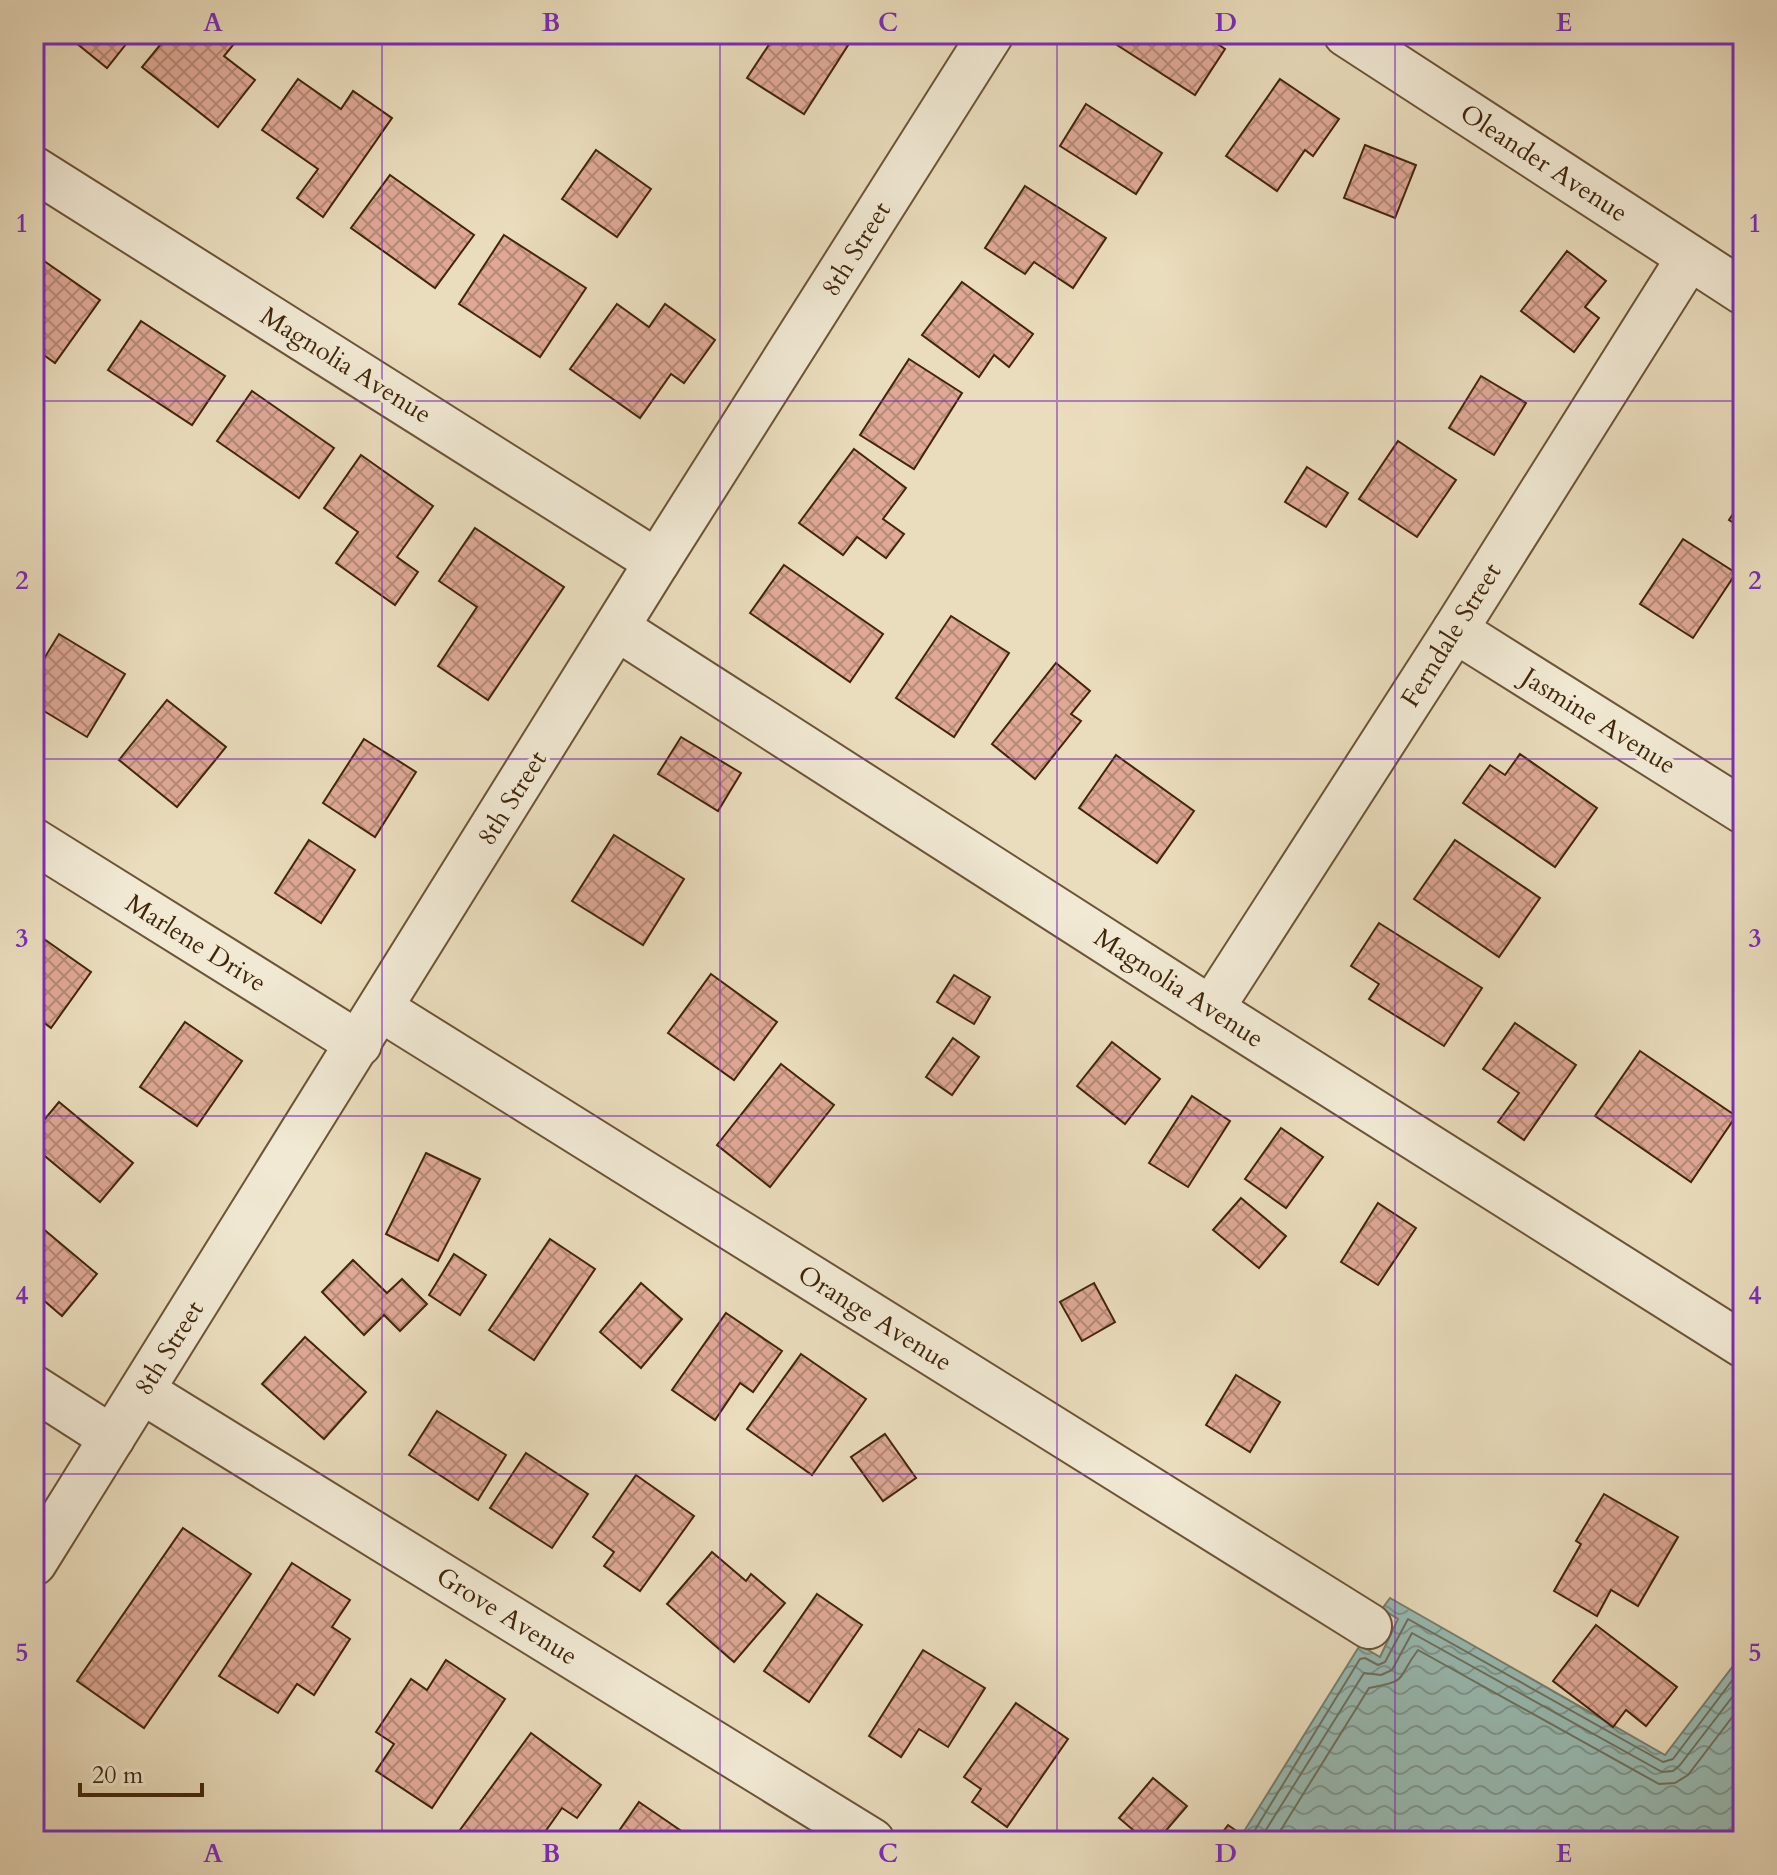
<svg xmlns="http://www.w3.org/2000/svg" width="1777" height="1875" viewBox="0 0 1777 1875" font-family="Cardo,serif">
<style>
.water{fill:url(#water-waves);stroke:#767f6f;stroke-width:2}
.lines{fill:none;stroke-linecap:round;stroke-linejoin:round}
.shore{stroke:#6d705e;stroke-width:2}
.building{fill:url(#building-cross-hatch);stroke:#422609;stroke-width:2}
.minor-casing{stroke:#6c5436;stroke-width:48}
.minor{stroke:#f1e9d4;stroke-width:44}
.grid{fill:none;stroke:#7b2cbf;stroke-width:2;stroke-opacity:0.55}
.labels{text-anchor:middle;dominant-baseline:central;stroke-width:8;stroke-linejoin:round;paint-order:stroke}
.street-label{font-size:26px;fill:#422609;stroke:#f1e9d4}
.neatline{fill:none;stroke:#7b2cbf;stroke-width:3}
.grid-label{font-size:26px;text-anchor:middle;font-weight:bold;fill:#7b2cbf}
</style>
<defs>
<pattern id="water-waves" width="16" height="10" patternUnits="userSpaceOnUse" patternTransform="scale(2)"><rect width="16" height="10" fill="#98bbb3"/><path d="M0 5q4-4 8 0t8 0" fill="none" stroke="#7e9890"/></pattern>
<pattern id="building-cross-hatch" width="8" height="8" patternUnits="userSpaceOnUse" patternTransform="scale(2)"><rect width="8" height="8" fill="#dfa996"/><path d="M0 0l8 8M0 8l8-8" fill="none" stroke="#b68979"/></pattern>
</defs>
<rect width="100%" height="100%" fill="#eaddbd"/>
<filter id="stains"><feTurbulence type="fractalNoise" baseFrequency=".0025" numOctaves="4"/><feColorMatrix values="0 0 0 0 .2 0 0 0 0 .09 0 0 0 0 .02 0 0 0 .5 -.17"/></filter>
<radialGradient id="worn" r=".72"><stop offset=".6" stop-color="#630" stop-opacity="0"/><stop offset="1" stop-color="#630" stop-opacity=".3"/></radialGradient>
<polygon class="water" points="1390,1598 1665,1755 1743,1653 1743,1841 1238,1841 1360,1645 1380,1657 1398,1619 1382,1609"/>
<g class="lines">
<g class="shore">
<polyline points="1250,1838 1360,1659 1365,1658 1378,1665 1385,1662 1408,1619 1663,1762 1673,1759 1743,1666"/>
<polyline points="1259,1841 1364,1673 1381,1675 1392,1670 1412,1633 1662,1772 1673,1771 1680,1765 1743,1683"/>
<path d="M1274 1841 1369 1688C1411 1680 1395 1680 1418 1650L1659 1784 1675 1783 1688 1775 1743 1703"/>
</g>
</g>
<g class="building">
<polygon points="65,34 134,34 107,68"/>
<polygon points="169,34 242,34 224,56 255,80 218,127 142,67"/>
<polygon points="763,34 844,34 852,39 804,114 747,78 772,40"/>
<polygon points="1124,34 1203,34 1225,49 1195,95 1117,45"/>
<polygon points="298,79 341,109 353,91 392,118 323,217 297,198 318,169 262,130"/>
<polygon points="1280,79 1339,119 1313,156 1305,150 1277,191 1226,156"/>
<polygon points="1086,104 1162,153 1136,194 1060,146"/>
<polygon points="1365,145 1416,165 1395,218 1344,198"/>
<polygon points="596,150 651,189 617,237 562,199"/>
<polygon points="390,175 474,235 435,288 351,228"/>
<polygon points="1025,186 1106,238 1073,288 1034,262 1025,274 985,248"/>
<polygon points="504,235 586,288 540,357 459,304"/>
<polygon points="1567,251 1606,281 1585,307 1599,318 1574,352 1521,311"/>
<polygon points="34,254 100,300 55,363 34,348"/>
<polygon points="962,282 1033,334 1009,367 994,355 979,377 922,335"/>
<polygon points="617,304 649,327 665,304 715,340 684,383 671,374 640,418 570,369"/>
<polygon points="141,321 225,376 192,425 108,370"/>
<polygon points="909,359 962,393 914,469 860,435"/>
<polygon points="1481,376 1526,403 1494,455 1449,428"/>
<polygon points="252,391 334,448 299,498 217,441"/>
<polygon points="1398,441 1456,480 1417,537 1359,499"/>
<polygon points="854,449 906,488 883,519 904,534 886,558 857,537 843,555 799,523"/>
<polygon points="361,455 433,506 397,557 418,572 395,605 336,563 358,532 324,508"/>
<polygon points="1307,467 1348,493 1326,527 1285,502"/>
<polygon points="1743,499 1743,529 1729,520"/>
<polygon points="475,528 564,587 488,700 438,666 477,607 439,581"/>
<polygon points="1683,539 1736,573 1693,638 1640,604"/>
<polygon points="784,565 883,634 850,682 750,613"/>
<polygon points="951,616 1009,653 954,737 896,698"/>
<polygon points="59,634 125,674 87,737 34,705 34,675"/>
<polygon points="1056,663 1090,691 1071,714 1081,721 1035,779 992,744"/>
<polygon points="167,700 226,747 177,807 119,760"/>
<polygon points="681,737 741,773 718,811 658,774"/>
<polygon points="364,739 416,772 375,837 323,803"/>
<polygon points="1520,754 1597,808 1555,867 1463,803 1490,765 1505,775"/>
<polygon points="1116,755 1194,811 1157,863 1079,808"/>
<polygon points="614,835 684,879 643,945 572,901"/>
<polygon points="309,840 355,870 321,923 275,893"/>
<polygon points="1455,840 1540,898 1499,957 1414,899"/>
<polygon points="1379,923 1482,988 1444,1046 1369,999 1379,984 1351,966"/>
<polygon points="34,932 91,972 51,1028 34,1015"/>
<polygon points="711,974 777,1022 734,1080 668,1033"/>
<polygon points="954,975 990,997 974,1024 937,1002"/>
<polygon points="185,1022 242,1061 197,1126 140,1087"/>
<polygon points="1515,1023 1576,1065 1524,1140 1498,1122 1519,1093 1483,1069"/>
<polygon points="953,1038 979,1057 952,1095 926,1077"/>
<polygon points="1112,1042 1160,1079 1125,1124 1077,1086"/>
<polygon points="1640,1051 1736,1116 1691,1182 1595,1116"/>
<polygon points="781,1064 834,1105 770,1187 717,1145"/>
<polygon points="1192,1096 1230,1121 1188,1187 1149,1163"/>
<polygon points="59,1102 133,1163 100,1202 34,1147 34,1132"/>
<polygon points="1281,1128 1323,1157 1286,1208 1245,1179"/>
<polygon points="426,1153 480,1179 438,1261 386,1234"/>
<polygon points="1241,1198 1286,1236 1259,1268 1213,1230"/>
<polygon points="1378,1203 1416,1228 1378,1285 1341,1262"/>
<polygon points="35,1222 97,1274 62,1316 34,1292"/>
<polygon points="550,1239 595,1269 534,1360 489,1330"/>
<polygon points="454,1254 486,1275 460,1315 429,1295"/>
<polygon points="353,1260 387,1293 402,1279 427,1304 400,1331 384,1315 364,1335 322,1292"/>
<polygon points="641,1283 682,1319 641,1368 600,1332"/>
<polygon points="1094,1283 1115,1322 1082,1341 1060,1302"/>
<polygon points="726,1313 782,1351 753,1392 740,1383 715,1420 672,1390"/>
<polygon points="305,1337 366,1392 324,1439 262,1384"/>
<polygon points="801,1354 866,1399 812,1475 747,1429"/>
<polygon points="1236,1375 1280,1402 1250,1452 1206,1425"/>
<polygon points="437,1411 506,1455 478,1500 409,1455"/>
<polygon points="885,1434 916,1478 883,1501 851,1457"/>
<polygon points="526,1453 588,1494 552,1548 490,1508"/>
<polygon points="636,1475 694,1516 640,1591 604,1566 614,1552 593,1537"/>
<polygon points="1604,1494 1678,1537 1638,1606 1611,1590 1597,1616 1554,1591 1581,1544 1576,1541"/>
<polygon points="183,1528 251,1574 144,1728 77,1681"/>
<polygon points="712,1552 746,1581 751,1574 785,1603 734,1662 667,1604"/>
<polygon points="292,1563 350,1600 332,1627 350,1639 314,1695 297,1684 278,1713 219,1676"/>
<polygon points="817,1594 862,1625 809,1702 764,1671"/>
<polygon points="1596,1625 1677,1687 1646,1726 1626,1710 1613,1727 1553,1681"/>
<polygon points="923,1650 985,1688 948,1747 919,1729 901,1757 869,1736"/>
<polygon points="446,1660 505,1699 432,1808 376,1771 394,1744 376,1732 411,1679 427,1690"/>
<polygon points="1016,1703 1068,1739 1007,1827 972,1802 981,1789 964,1777"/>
<polygon points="531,1733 601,1785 577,1818 562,1808 540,1839 543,1841 467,1841 457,1834"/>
<polygon points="1153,1778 1187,1806 1157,1841 1146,1841 1119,1818"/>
<polygon points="639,1802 696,1841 612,1841"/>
<polygon points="1228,1825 1251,1841 1216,1841"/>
</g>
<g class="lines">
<g class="minor-casing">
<g id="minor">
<polyline points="1346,34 1743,292"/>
<polyline points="34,169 657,562"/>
<polyline points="617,628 1211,1009 1743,1345"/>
<polyline points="1455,630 1743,811"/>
<polyline points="34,841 359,1044"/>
<polyline points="381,1009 1369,1626"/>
<polyline points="1211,1009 1455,630 1689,258"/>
<polyline points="34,1388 112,1438"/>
<polyline points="142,1391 872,1841"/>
<polyline points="34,1563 657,562 991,34"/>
</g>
</g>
<use href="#minor" class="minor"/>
</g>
<path class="grid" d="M382 34V1841M720 34V1841M1057 34V1841M1395 34V1841M34 401H1743M34 759H1743M34 1116H1743M34 1474H1743"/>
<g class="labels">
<g class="street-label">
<text transform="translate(1544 163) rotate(33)">Oleander Avenue</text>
<text transform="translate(856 249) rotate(-58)">8th Street</text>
<text transform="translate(346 365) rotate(32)">Magnolia Avenue</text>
<text transform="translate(1451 635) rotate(-58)">Ferndale Street</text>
<text transform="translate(1599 721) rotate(32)">Jasmine Avenue</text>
<text transform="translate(512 798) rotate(-58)">8th Street</text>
<text transform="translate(196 943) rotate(32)">Marlene Drive</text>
<text transform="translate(1179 988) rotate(33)">Magnolia Avenue</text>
<text transform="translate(875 1318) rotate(32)">Orange Avenue</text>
<text transform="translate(169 1348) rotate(-58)">8th Street</text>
<text transform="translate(507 1616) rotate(32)">Grove Avenue</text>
</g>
</g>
<rect width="1777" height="1875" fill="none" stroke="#eaddbd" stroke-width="88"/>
<path d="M80 1783v12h122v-12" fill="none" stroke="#422609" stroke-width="4"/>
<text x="92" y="1783" font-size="24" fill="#422609" stroke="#f1e9d4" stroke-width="6" paint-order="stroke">20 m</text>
<rect x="44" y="44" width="1689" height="1787" class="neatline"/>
<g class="grid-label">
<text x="213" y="31">A</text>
<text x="551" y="31">B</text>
<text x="888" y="31">C</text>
<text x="1226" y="31">D</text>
<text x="1564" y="31">E</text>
<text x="22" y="232">1</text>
<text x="1755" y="232">1</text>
<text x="22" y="589">2</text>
<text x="1755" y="589">2</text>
<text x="22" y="947">3</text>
<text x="1755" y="947">3</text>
<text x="22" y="1304">4</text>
<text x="1755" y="1304">4</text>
<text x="22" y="1661">5</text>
<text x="1755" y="1661">5</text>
<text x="213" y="1862">A</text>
<text x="551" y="1862">B</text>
<text x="888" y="1862">C</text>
<text x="1226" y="1862">D</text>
<text x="1564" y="1862">E</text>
</g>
<rect width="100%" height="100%" filter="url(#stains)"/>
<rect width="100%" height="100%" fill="url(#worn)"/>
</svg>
